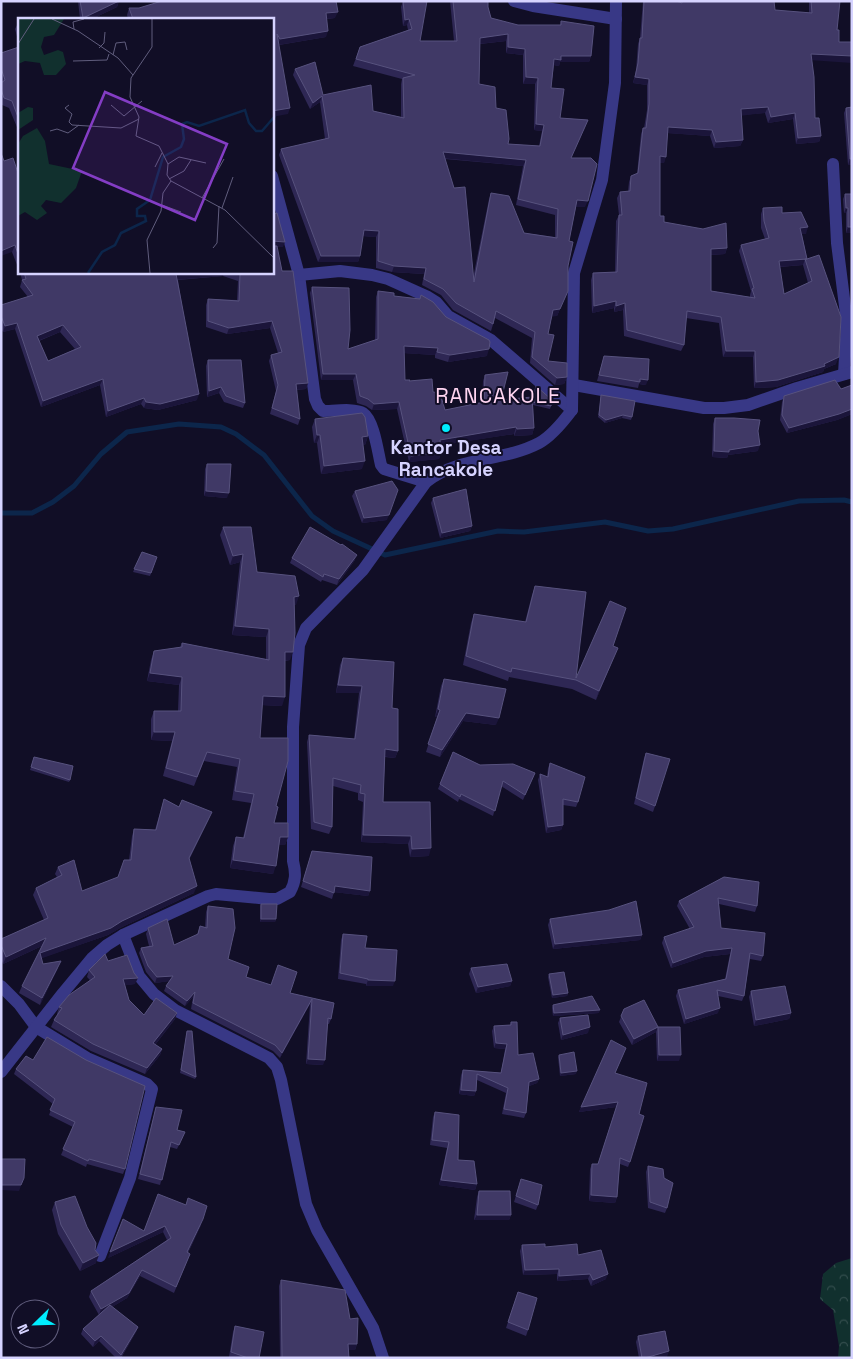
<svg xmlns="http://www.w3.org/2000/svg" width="853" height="1359" viewBox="0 0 853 1359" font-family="'Space Grotesk',sans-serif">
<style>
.forest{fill:url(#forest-crowns)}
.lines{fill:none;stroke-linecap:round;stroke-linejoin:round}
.stream{stroke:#0c264b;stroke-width:5}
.street{stroke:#383886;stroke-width:12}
.wall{fill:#2e2754;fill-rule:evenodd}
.shaded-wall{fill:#1b153a}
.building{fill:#403966;stroke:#57527e;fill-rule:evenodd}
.poi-dot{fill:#00edfe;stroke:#110e26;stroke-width:2}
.labels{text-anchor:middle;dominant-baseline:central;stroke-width:4;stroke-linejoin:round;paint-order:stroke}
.poi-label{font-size:19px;font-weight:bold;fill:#d6d3ff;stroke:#110e26}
.quarter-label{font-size:21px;letter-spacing:1px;fill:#ffd5f1;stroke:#110e26}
.inset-river{fill:none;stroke:#0c264b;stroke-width:2.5}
.inset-road{fill:none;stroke:#605d7d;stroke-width:1}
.view{fill:#843dc5;fill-opacity:0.15;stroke:#843dc5;stroke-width:2.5}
.inset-edge{fill:none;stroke:#d6d3ff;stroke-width:2.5}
</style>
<defs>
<pattern id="forest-crowns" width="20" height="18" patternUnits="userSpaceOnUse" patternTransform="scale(1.25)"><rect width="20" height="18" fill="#11302e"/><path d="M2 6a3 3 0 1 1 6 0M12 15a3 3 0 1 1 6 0" fill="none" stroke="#334d4d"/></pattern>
</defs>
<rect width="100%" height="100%" fill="#110e26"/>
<polygon class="forest" points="852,1258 852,1358 838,1358 839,1346 833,1310 820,1299 823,1274 836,1263"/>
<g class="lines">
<polyline class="stream" points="1,513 32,513 53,502 74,486 101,454 127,432 179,424 221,427 236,434 264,455 312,516 333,531 385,555 498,531 524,532 605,522 648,531 673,529 799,501 844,500 852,502"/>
<g class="street">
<polyline points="514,1 533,6 616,19"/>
<polyline points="833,164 837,243 847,322 844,374"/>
<path d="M272 176 299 275 315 399 318 406 323 411C333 411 355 408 363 413 374 420 378 453 381 465L384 469 426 482"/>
<polyline points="299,275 340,271 372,275 388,279 428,297 436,302 448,316 491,340 572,410"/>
<polyline points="574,385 704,408 724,408 748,405 797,388 852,372"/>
<polyline points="123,935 139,976 154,994 175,1010 269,1058 277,1067 281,1080 306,1204 317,1230 373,1328 383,1358"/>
<polyline points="1,986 19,1004 36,1027 87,1058 147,1084 152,1089 130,1178 100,1256"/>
<path d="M1 1072 63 993 92 958 107 945 123 935 208 896 216 894 269 899H277L290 892C296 881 296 873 293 861V727L299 645 306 628 363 570 426 482C459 456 503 462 539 443 552 436 563 422 572 410L574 273 602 180 615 83 616 1"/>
</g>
</g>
<g class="wall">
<polygon points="78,1 119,1 117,7 92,19 80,19"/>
<polygon points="157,1 336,1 335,18 327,19 326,37 279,45 288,114 272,19 128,19 127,15 129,8 139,8 158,3"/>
<path d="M403 1 420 41H454L450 1H488V7L491 18 518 25H560L561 21 591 56 589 62H560L559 66 554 65 551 88 560 118 588 120 571 158 585 207H576L569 241 568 266 565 297 557 316H552L548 334V361L567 377 564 384 555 385 530 363 532 338 495 318 491 331 453 310 441 295 422 285 424 274 392 272 376 268V237L363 236 360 256 358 262H318L279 155 281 149 325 139 320 102 310 109 293 75 295 69 323 95 373 111 401 117V84L402 79 353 66 360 47 408 30 407 25 403 26 401 7ZM506 41V53L523 55V84H535L534 130 542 131 539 146 508 144 496 108 479 84 480 44ZM445 159 523 166 516 205 555 215V237L524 233 491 193 489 199 473 278Z"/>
<path d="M643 1H676L681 3 809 13V1H840L812 60 815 118 821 136 819 142 796 144 793 119 768 123 765 113 741 115 743 140 740 146 714 148 710 136 668 133 664 163H660V216L664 222 727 248 725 254 711 255V291L750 297V295L751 291 739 251 741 245 765 239 761 228V214L763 208 782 213 806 234H802L807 259 836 364 824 369 823 372 776 387 754 388 753 357H723L719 323 686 318 684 345 681 351 624 336 623 310 614 312V308L592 313 591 280 593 273 615 272 616 221 619 215 617 198 620 192 628 191 629 182 631 176 637 174 641 134 643 128H644L647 110V85L633 83 636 70 638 44 640 38ZM803 265 808 283 784 294 780 267Z"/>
<polygon points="19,22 19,44 15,29 18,23"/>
<polygon points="19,47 19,132 9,108 2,105 1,103 1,53"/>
<polygon points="852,107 852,165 848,165 844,113 846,108"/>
<polygon points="4,161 19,176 19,270 12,252"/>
<polygon points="845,194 852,194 852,233 846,233 846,213 844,213 843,199"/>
<path d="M272 214 283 247H277L282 271 308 383 306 389 296 390 300 419 298 425 270 414 276 391 269 361 271 355 278 353 270 328 227 334 206 327V305L208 299 237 300 238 281 223 276 178 280 197 400 158 410 144 408 141 404 106 417 100 385 41 407 15 329 3 332 1 328V305L28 297 20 287 22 280 20 272H44L45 274 48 272H272ZM60 332 75 349 48 361 39 341Z"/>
<polygon points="312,287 348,349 375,340 376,297 378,291 394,296 420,299 421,295 446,317 487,356 448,362 435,358 435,355 404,353 405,380 433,392 445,410 482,403 483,381 485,375 501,400 532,399 536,386 551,406 550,409 533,405 534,428 532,435 514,436 514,434 440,445 441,452 439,459 409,462 397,409 372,410 366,406 357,403 353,380 321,380 310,293"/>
<polygon points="604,356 646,385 639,384 638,388 597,381"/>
<polygon points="208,360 245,403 243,408 224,402 219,393 207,397 206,366"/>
<polygon points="852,385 852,414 837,420 787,433 780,420 782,402 784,396 841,389"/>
<polygon points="601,395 632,417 631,420 622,418 605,423 598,417"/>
<polygon points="715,418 758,431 758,451 728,455 727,458 712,457 713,424"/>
<polygon points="315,419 368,436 365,445 363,445 362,469 321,474 317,443 314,443 312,427"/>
<polygon points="207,464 227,498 204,496 205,469"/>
<polygon points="355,491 387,520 362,523 352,496"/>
<polygon points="433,498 472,526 470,531 440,538 431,503"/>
<polygon points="223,527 257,572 296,605 294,605 290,660 285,661 282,706 262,705 260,738 276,806 274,823 288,837 285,845 279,845 273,874 230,868 233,846 236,837 243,838 251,803 232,800 237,767 204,761 194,786 163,776 172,741 151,740 151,719 154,711 178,711 179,685 147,681 151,660 154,651 180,647 182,643 266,659 266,637 232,635 240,562 230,565 220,535"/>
<polygon points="341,545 355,560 337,585 322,580 321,582 290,563 292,558"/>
<polygon points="142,552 157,557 150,576 133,572"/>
<polygon points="535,586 576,678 613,646 614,657 596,700 572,689 509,677 508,681 463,665 471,623 474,614 525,622 532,595"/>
<polygon points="343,658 392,708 398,751 395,758 385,757 383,802 429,856 410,857 408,844 361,842 363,802 358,800 358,793 333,786 332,827 329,834 311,829 307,742 309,735 354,739 359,693 336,693 340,665"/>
<polygon points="444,679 496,725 463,721 440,757 426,752 437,717 435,717 441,686"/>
<polygon points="453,752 480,765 535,773 523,800 501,786 493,816 459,799 458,802 438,789"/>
<polygon points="646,753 655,806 653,812 634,804 644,758"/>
<polygon points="34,757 70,780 69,782 30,770"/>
<polygon points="550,763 578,802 576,807 563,805 563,825 561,830 546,833 538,780 540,774 547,777 548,768"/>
<polygon points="164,799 179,807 209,819 189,860 194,893 120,928 108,935 41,958 43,964 58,968 40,1005 19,993 22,986 42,946 3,964 1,958 1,939 44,920 33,895 36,888 57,877 55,874 58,867 82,891 118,877 129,860 132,836 134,829 155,830"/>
<polygon points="312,851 370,891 368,896 334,892 332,899 301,887"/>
<polygon points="724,877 757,906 755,912 719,904 721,928 763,956 761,961 750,959 744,996 742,1001 718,996 718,1013 684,1024 676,996 678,990 725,979 730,954 704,957 671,968 662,943 664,937 690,929 677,906 679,901"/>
<polygon points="261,904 276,919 275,922 260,922 260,906"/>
<polygon points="208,906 228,959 246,977 290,993 334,1003 331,1019 329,1024 327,1024 323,1065 306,1064 310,1004 280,1058 273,1051 191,1009 193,997 185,1006 164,991 166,986 169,981 155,983 146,972 139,953 141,948 149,946 146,934 148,928 174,945 197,935 200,926 205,927 206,912"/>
<polygon points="550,919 642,935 640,940 553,949 548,925"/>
<polygon points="343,934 365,948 393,986 366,986 366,984 338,979 341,940"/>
<polygon points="108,961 135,984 125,985 129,1000 144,1015 177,1013 175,1019 155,1045 162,1049 160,1055 145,1074 91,1051 51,1027 54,1020 58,1014 57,1014 59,1007 90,980 87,977 89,970"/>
<polygon points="471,968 512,981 510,986 476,993 469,974"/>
<polygon points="549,974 568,993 567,996 552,998 548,977"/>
<polygon points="751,991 791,1013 789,1019 754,1026 749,997"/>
<polygon points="553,1005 599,1013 553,1016 552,1008"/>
<polygon points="624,1009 658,1027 679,1061 657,1061 656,1032 632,1045 619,1022"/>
<polygon points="560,1018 588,1033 561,1040 558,1023"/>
<polygon points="511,1022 518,1055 539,1079 537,1083 529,1086 526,1113 524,1118 502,1114 506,1093 477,1080 476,1091 474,1096 459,1094 461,1075 463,1070 501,1073 505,1049 494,1048 492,1031 494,1026 510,1025"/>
<polygon points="187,1031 196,1077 195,1079 180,1073"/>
<polygon points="624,1053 615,1073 639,1114 630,1162 628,1167 620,1164 617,1197 615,1203 589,1201 590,1169 592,1164 598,1164 616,1107 579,1112 581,1107"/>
<polygon points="559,1055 576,1074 560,1076 558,1057"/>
<polygon points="26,1056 125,1169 123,1174 87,1164 86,1167 61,1155 73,1127 49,1115 53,1104 14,1074 16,1069"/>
<polygon points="156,1107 177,1130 185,1132 177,1149 170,1147 160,1185 138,1179"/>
<polygon points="435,1112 458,1160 477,1184 475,1190 439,1185 447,1148 430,1145 433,1117"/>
<polygon points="648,1166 664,1178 667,1208 665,1213 648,1208 646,1172"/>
<polygon points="521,1179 538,1205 536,1210 514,1202"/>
<polygon points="479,1191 511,1215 509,1220 474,1220 477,1197"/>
<polygon points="158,1194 201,1225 188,1253 190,1254 174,1293 140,1276 127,1298 112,1307 138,1327 136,1332 121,1358 116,1358 99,1341 93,1347 81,1334 83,1329 99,1315 89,1297 91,1291 167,1240 163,1232 108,1258 144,1231"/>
<polygon points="55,1202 95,1250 96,1263 80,1271 58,1234 52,1210"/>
<polygon points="522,1245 545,1247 578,1255 606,1279 591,1286 588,1279 557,1281 557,1274 523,1275 520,1251"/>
<polygon points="281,1280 350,1319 357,1344 355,1350 349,1350 349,1358 280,1358 279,1286"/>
<polygon points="518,1292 528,1330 526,1336 506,1328"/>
<polygon points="235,1326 259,1358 229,1357 233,1332"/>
<polygon points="638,1336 667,1357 663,1358 639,1358 636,1342"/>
</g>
<g class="shaded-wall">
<polygon points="119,1 117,7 92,19 83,19"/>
<polygon points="338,12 335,18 324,19 326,13"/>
<polygon points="409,19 407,25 403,26 405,20"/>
<polygon points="328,31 326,37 278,45 280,39"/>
<polygon points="508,34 506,41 478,44 480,38"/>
<polygon points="508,47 525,49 523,55 506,53"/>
<polygon points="811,54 852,56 852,63 809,60"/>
<polygon points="561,56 591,56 589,62 560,62 559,66 552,65 554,59"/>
<polygon points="526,77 538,78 535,84 523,84"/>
<polygon points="635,77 649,79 647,85 633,83"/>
<polygon points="322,96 320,102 310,109 313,103"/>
<polygon points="768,107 765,113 739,116 741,109"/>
<polygon points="290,108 288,114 272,117 272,111"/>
<polygon points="795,113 793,119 768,123 771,117"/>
<polygon points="536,124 544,125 542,131 534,130"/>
<polygon points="668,127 712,130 710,136 666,133"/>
<polygon points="821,136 819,142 796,144 798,138"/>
<polygon points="743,140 740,146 714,148 716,142"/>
<polygon points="443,152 526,160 523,166 441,158"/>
<polygon points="660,156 666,157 664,163 657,163"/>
<polygon points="850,159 852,159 852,165 848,165"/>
<polygon points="577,200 588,201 585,207 575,207"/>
<polygon points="846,208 848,208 846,213 844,213"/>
<polygon points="808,227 806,234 798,234 800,228"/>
<polygon points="848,227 852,227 852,233 846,233"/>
<polygon points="364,230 379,231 376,237 361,236"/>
<polygon points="272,241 285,242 283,247 272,247"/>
<polygon points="15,245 12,252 1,256 1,251"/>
<polygon points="727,248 725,254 709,255 711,249"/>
<polygon points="321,256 360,256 358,262 318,262"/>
<polygon points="805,259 803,265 776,267 779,261"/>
<polygon points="394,266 426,268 424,274 392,272"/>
<polygon points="192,272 225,272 223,276 174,280 176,274"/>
<polygon points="568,291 557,316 550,317 553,310"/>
<polygon points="616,301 614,308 592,313 594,306"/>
<polygon points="625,303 623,310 614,312 616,306"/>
<polygon points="272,321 270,328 227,334 229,328"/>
<polygon points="17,323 15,329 3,332 5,326"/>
<polygon points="63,325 60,332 35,342 37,336"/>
<polygon points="404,346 438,348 435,355 402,353"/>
<polygon points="489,349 487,356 448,362 450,355"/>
<polygon points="726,351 755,351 753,357 723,357"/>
<polygon points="839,357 836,364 824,369 823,372 776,387 754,388 756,382 824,364"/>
<polygon points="323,374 356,374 353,380 321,380"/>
<polygon points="567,377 564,384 555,385 557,378"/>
<polygon points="103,379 100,385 41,407 43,401"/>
<polygon points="640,379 648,380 646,385 639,384"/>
<polygon points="308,383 306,389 294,390 296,384"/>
<polygon points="221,387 219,393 207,397 209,391"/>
<polygon points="199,394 197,400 158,410 144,408 146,402"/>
<polygon points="144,398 141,404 106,417 108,411"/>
<polygon points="399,402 397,409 372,410 374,404"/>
<polygon points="852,409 852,414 837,420 787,433 789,428"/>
<polygon points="623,415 622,418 605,423 606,420"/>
<polygon points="516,427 514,434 437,446 440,440"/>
<polygon points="534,428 532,435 514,436 517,429"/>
<polygon points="317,435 320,435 317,443 314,443"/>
<polygon points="368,436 365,445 359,445 362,437"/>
<polygon points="760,445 758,451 728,455 727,458 712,457 714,451 729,450"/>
<polygon points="441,452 439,459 409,462 411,456"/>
<polygon points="365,461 362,469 321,474 324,466"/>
<polygon points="398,490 387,520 362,523 364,518"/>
<polygon points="206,491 229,493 227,498 204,496"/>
<polygon points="472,526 470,531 440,538 442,533"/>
<polygon points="243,554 240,562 230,565 233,556"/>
<polygon points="357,555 355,560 337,585 339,579"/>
<polygon points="299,596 296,605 291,605 294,597"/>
<polygon points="235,626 269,629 266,637 232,635"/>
<polygon points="618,648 614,657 596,700 599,691"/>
<polygon points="285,652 293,652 290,660 282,661"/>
<polygon points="150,673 182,677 179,685 147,681"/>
<polygon points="338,685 362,686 359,693 336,693"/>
<polygon points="263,696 285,697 282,706 259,705"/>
<polygon points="438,709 440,710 437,717 435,717"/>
<polygon points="466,713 499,718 496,725 463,721 440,757 442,750"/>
<polygon points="154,732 175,732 172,741 151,740"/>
<polygon points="385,749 398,751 395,758 382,756"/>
<polygon points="212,812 209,819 186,865 189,858"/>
<polygon points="563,825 561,830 546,833 548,827"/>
<polygon points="363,835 411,836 408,844 361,842"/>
<polygon points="280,837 288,837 285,845 277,845"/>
<polygon points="431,848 429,856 410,857 412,849"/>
<polygon points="233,860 276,866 273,874 230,868"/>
<polygon points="197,886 194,893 120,928 108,935 37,960 40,953 122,921"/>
<polygon points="335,886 370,891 368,896 333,892"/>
<polygon points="261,919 276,919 275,922 260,922"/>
<polygon points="642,935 640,940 553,949 555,944"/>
<polygon points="46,938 44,945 3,964 6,957"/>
<polygon points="732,948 730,954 704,957 671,968 673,963 706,951"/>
<polygon points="61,961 58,968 40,1005 42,998"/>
<polygon points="173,976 171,981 155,983 157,977"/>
<polygon points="138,978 135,984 121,986 123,979"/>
<polygon points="368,980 395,981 393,986 366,986"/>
<polygon points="512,981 510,986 476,993 478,987"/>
<polygon points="195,992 193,997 185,1006 187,1001"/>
<polygon points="568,993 567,996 552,998 553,995"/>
<polygon points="312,999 310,1004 280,1058 282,1053"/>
<polygon points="720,1008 718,1013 684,1024 686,1019"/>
<polygon points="600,1010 599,1013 553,1016 554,1013"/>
<polygon points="177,1013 175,1019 151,1050 153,1043"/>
<polygon points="791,1013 789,1019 754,1026 756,1020"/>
<polygon points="590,1027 588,1033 561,1040 563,1035"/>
<polygon points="658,1027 656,1032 632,1045 634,1039"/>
<polygon points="496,1043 507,1044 505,1049 494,1048"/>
<polygon points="162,1049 160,1055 145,1074 147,1068"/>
<polygon points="659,1055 681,1055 679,1061 657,1061"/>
<polygon points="308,1059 325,1060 323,1065 306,1064"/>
<polygon points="577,1071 576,1074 560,1076 561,1073"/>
<polygon points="539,1079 537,1083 527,1087 529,1082"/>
<polygon points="461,1090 476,1091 474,1096 459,1094"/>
<polygon points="618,1102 616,1107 579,1112 581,1107"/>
<polygon points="24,1178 19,1191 1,1190 1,1185"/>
<polygon points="441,1180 477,1184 475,1190 439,1185"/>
<polygon points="591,1195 617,1197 615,1203 589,1201"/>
<polygon points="477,1215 511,1215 509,1220 474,1220"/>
<polygon points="203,1219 201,1225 185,1258 187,1252"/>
<polygon points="165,1226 163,1232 108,1258 110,1252"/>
<polygon points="99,1255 96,1263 80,1271 83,1263"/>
<polygon points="559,1269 557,1274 523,1275 525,1270"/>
<polygon points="142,1270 140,1276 127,1298 99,1315 101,1309"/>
<polygon points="590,1274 588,1279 557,1281 559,1276"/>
<polygon points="608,1274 606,1279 591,1286 593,1280"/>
<polygon points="138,1327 136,1332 120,1358 121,1355"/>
<polygon points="101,1336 99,1341 93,1347 95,1341"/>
<polygon points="348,1344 357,1344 355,1350 346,1350"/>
<polygon points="669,1351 667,1357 663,1358 645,1358"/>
</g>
<g class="building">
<polygon points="80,1 119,1 83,18"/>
<polygon points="162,1 336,1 338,12 326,13 328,31 280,39 277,34 290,108 272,111 272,19 133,19 129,8 139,8"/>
<path d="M403 1H427L420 41H457L453 1H488V7L491 18 518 25H561V21L594 26 591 56H561V60L554 59 551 88 564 89 560 118 588 120 571 158H591L597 164 588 201 577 200 569 241 573 242 568 266V291L560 309 553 310 548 334 554 335 548 361 567 363V377L557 378 532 357 535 332 496 311 493 324 456 303 443 289 424 279 426 268 394 266 378 261 379 231 364 230 360 256H321L281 149 329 138 322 96 313 103 295 69 315 62 323 95 371 85 373 111 404 118 403 78 415 75 356 59 360 47 412 29 409 19 405 20ZM508 34V47L525 49 526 77 538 78 536 124 544 125 540 146 508 144 509 139 506 110 496 108 495 87 479 84 480 38ZM443 152 526 160 518 199 558 209 557 238 524 233 509 196 491 193 474 282 465 187 454 188Z"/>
<path d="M644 1H676L682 3V1H774L775 10 812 13 811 1H840L837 30H839V42H852V56L811 54 814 77 815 118H819L821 136 798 138 795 113 771 117 768 107 741 109 743 140 716 142 712 130 668 127 666 157 660 156V216H664V222L703 229 726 223 727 248 711 249V291L755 298 752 289 754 288 741 245 769 238 764 221 763 208 782 207V213L801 212 808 227 800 228 807 259 819 255 841 317 839 357 824 364 825 366 778 380 756 382 755 351H726L721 317 687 311 684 345 627 330 625 303 616 306V301L594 306 593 273 617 272 619 215H622L620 192 630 191 631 176 638 173 643 128H646L649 104V79L635 77 638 63 640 38H642ZM805 259 812 281 784 294 779 261 807 259Z"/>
<polygon points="19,47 19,120 12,101 4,98 1,89 1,83 5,80 1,68 1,53"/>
<polygon points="852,107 852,159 850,159 846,108"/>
<polygon points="1,153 4,161 13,158 19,176 19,257 15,245 1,251"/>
<polygon points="845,194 852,194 852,227 848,227 848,208 846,208"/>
<polygon points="277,213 285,242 272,241 272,214"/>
<polygon points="272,246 277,246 282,271 293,271 308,383 296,384 300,419 272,408 278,385 271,355 282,352 272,321 229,328 208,321 208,299 239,301 240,274 234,272 272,272"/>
<path d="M24 272H44L45 274 48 272H192L176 274 199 394 160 404 146 402 144 398 108 411 103 379 43 401 17 323 5 326 1 316V305L33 295 22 280 26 279ZM63 325 81 347 48 361 37 336Z"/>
<polygon points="312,287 349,288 350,330 348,349 378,339 378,291 394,293 394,296 420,299 421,295 433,302 446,317 489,340 490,342 489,349 450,355 437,352 438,348 404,346 405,380 410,380 409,381 432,379 433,392 440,393 445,410 484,402 485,375 508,372 501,400 532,397 534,428 517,429 516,427 440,440 441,452 411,456 399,402 374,404 368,399 360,396 356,374 323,374"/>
<polygon points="604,356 649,359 648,380 640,379 640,382 599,375"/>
<polygon points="208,360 241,360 245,403 226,396 221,387 209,391"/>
<polygon points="835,380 841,389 852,385 852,409 839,414 789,428 782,415 784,396"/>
<polygon points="536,386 552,400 551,406 532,402"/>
<polygon points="601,395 635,401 632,417 623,415 606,420 599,415"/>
<polygon points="362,413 365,417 368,436 362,437 365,461 324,466 320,435 317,435 315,419"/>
<polygon points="715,418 734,418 760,420 758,431 760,445 729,450 729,452 714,451"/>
<polygon points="207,464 231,464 229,493 206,491"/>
<polygon points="392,481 398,490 389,515 364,518 355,491"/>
<polygon points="466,489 472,526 442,533 433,498"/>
<polygon points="223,527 251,527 257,572 295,576 299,596 294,597 295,633 293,652 285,652 285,697 263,696 260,738 288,738 288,761 276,806 278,807 274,823 288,823 288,837 280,837 276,866 233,860 236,837 244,838 254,794 235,791 240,759 207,752 197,777 166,768 175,732 154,732 154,711 181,711 182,677 150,673 154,651 182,647 182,643 269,660 269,629 235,626 243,554 233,556"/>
<polygon points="310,527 341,545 342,544 357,555 339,579 324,574 323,577 292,558"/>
<polygon points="142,552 157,557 151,573 134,569"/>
<polygon points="535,586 586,592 576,678 610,601 626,608 613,646 618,648 599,691 576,680 512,668 511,672 466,656 474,614 526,622"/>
<polygon points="343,658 394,662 392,708 398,709 398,751 385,749 383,802 430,802 431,848 412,849 411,836 363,835 365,794 360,793 361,785 333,778 332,827 314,822 309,735 355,739 362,686 338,685"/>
<polygon points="444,679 506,689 499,718 466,713 442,750 428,744 440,710 438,709"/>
<polygon points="453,752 480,765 513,764 535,773 525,795 503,781 495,811 461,794 460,797 440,784"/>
<polygon points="646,753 670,759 655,806 636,798"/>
<polygon points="34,757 73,766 70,780 31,767"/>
<polygon points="550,763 585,777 578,802 563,799 563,825 548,827 540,774 548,777"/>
<polygon points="164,799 179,807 182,800 212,812 189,858 197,886 122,921 111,928 40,953 43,964 61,961 42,998 22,986 46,938 6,957 1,945 1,939 48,918 36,888 62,875 58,867 74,860 82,891 118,877 124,860 131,860 134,829 156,830"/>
<polygon points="312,851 372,857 370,891 335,886 334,893 303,881"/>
<polygon points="724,877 759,882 757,906 718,898 721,928 765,933 763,956 750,953 744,996 717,990 720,1008 686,1019 678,990 726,979 732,948 706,951 673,963 664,937 694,927 679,901"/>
<polygon points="636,901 642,935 555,944 550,919 609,910"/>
<polygon points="261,904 277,904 276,919 261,919"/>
<polygon points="208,906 233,909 235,928 228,959 249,967 246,977 271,985 278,965 297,972 290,993 334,1003 331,1019 328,1018 325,1060 308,1059 312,999 282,1053 275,1045 193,1003 195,992 187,1001 166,986 173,976 157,977 148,966 141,948 153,946 148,928 167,919 174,945 198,934 200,926 207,928"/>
<polygon points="343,934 367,936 365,948 397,950 395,981 368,980 368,979 340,973"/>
<polygon points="105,954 108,961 127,955 134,973 138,978 123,979 129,1000 144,1015 156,998 177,1013 153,1043 162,1049 147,1068 93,1044 54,1020 62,1008 59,1007 69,995 95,977 89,970"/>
<polygon points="507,964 512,981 478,987 471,968"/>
<polygon points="564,972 568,993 553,995 549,974"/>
<polygon points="785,986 791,1013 756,1020 751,991"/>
<polygon points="592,996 600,1010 554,1013 553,1005"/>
<polygon points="644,1000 658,1027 634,1039 621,1016 624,1009"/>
<polygon points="588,1015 590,1027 563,1035 560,1018"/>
<polygon points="511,1022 517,1022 518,1055 533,1053 539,1079 529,1082 526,1113 504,1109 508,1088 477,1074 476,1091 461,1090 463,1070 501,1073 507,1044 496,1043 494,1026 511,1025"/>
<polygon points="658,1027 680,1027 681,1055 659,1055"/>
<polygon points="187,1031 192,1031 196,1077 181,1070"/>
<polygon points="47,1037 86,1060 145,1086 125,1169 89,1159 88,1161 63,1149 75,1122 50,1110 55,1099 16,1069 26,1056 33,1060"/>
<polygon points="611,1040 626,1048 615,1073 647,1083 639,1114 644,1116 630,1162 620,1158 617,1197 591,1195 592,1164 598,1164 618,1102 581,1107"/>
<polygon points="574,1052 577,1071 561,1073 559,1055"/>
<polygon points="156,1107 182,1110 177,1130 185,1132 179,1145 171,1142 162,1180 140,1174"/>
<polygon points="435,1112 459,1115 458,1160 474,1161 477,1184 441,1180 449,1142 432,1140"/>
<polygon points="1,1159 25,1159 24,1178 21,1185 1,1185"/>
<polygon points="648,1166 663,1169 664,1178 673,1183 667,1208 650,1202"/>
<polygon points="521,1179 542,1185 538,1205 516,1196"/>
<polygon points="479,1191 510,1191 511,1215 477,1215"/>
<polygon points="158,1194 186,1205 188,1198 207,1206 203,1219 187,1252 190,1254 176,1287 142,1270 129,1293 101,1309 91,1291 171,1238 165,1226 110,1252 123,1219 144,1231"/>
<polygon points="75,1196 87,1227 96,1243 95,1250 99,1255 83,1263 61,1225 55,1202"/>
<polygon points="545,1244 545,1247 577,1244 578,1255 601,1250 608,1274 593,1280 590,1274 559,1276 559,1269 525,1270 522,1245"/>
<polygon points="281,1280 345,1290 350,1319 358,1318 357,1344 348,1344 349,1358 282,1358"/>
<polygon points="518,1292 537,1298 528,1330 508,1322"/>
<polygon points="110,1305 138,1327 121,1355 101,1336 95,1341 83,1329"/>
<polygon points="235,1326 264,1332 259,1358 248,1358 231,1352"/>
<polygon points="665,1331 669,1351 645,1358 642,1358 638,1336"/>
</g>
<circle class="poi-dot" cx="446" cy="428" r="5"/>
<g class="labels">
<g class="poi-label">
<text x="446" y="447">Kantor Desa<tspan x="446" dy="22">Rancakole</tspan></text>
</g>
<g class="quarter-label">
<text x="498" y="395">RANCAKOLE</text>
</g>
</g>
<g transform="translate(18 18)">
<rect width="256" height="256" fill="#110e26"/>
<path d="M0 1H46L36 17 26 19 23 29 26 37 40 32 45 34 48 46 38 57H26L22 45 7 43 0 46ZM10 89 15 90V102L0 112V95ZM19 110 27 123 31 146 64 153 58 170 43 185 28 182 23 188 29 195 19 202 7 194 0 198V126L5 118Z" fill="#11302e"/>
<path class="inset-river" d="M70 255 84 234 97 227 103 215 128 203 127 198H119V191L132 182 145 139 163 129 166 121 164 106 169 104 181 108 227 92 231 105 238 113H244L257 98"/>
<path class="inset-road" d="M34 1 60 13 100 40 115 57M134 1V29L113 60 112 79 121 99 118 118 141 128 150 146 149 157 153 163M56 11 55 4 66 1M0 26 16 1M81 30 86 25 87 14M95 37 98 25 107 24 109 32M55 43 89 42 91 36M51 87 47 90 54 96 51 104 54 107 103 110 121 101M93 87 106 98 124 83M32 113 39 111 50 115 61 107M150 146 161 139 188 145M137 149 144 135M151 161 166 153 173 142M153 163 207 192 257 241M184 180 206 141M144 187 163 194M204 190 215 159M195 230 199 225 201 188M132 255 129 222 143 193 145 175 153 163"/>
<path class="view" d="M87 74 209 126 177 202 55 150Z"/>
<rect width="256" height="256" class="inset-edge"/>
</g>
<rect width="853" height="1359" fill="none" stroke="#d6d3ff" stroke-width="5"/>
<g transform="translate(35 1324) rotate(247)"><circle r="24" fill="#110e26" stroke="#605d7d"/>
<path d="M0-4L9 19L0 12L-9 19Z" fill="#00edfe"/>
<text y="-8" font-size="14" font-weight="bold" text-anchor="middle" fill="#d6d3ff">N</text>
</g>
</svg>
